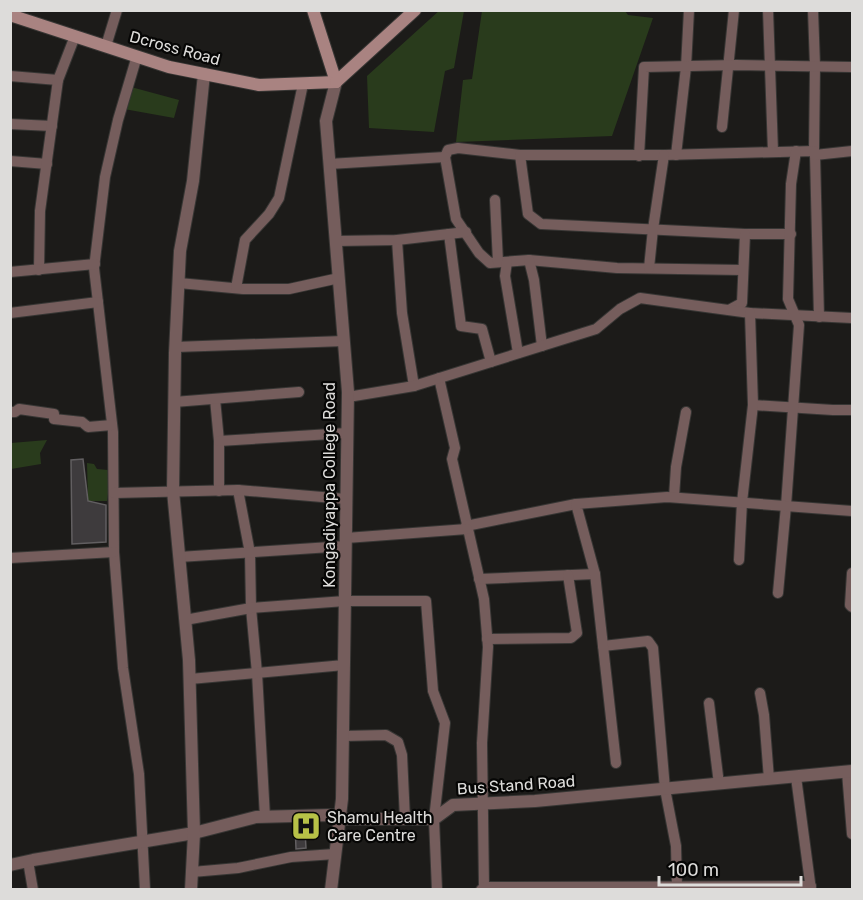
<svg xmlns="http://www.w3.org/2000/svg" width="863" height="900" viewBox="0 0 863 900" font-family="Rubik,sans-serif">
<style>
.green{fill:#293b1c}
.building{fill:#3e3b3d;stroke:#625f61;stroke-width:1.5}
.lines{fill:none;stroke-linecap:round;stroke-linejoin:round}
.minor-casing{stroke:#373634;stroke-width:12}
.tertiary-casing{stroke:#373634;stroke-width:14}
.secondary-casing{stroke:#373634;stroke-width:14}
.minor{stroke:#755d5c;stroke-width:10}
.tertiary{stroke:#755d5c;stroke-width:12}
.secondary{stroke:#a98381;stroke-width:12}
.labels{text-anchor:middle;dominant-baseline:central;stroke-width:4.5;stroke-linejoin:round;paint-order:stroke}
.street-label{font-size:16px;fill:#dddcda;stroke:#060605}
.poi-label{font-size:16px;fill:#dddcda;stroke:#060605;text-anchor:start}
</style>
<rect width="100%" height="100%" fill="#1c1b19"/>
<g class="green">
<polygon points="440,10 464,11 454,68 445,71 434,132 369,128 367,76"/>
<polygon points="625,11 628,15 653,18 612,136 456,142 463,80 472,79 482,11"/>
<polygon points="131,87 179,100 174,118 124,109"/>
<polygon points="47,440 40,453 41,464 11,469 11,443"/>
<polygon points="87,463 94,464 97,469 108,470 109,487 107,501 88,501"/>
</g>
<g class="building">
<polygon points="83,459 88,501 106,505 106,542 72,544 71,460"/>
<polygon points="295,824 311,824 311,830 305,831 306,848 296,849"/>
</g>
<g class="lines">
<g class="minor-casing">
<g id="minor">
<polyline points="768,10 773,152"/>
<polyline points="813,10 815,66 814,151"/>
<polyline points="106,46 117,10"/>
<polyline points="137,56 118,120 105,177 94,268 113,432 114,552 123,668 139,774 145,890"/>
<polyline points="10,76 58,80"/>
<polyline points="10,124 52,126"/>
<polyline points="722,127 734,10"/>
<polyline points="520,155 458,148 448,150 445,157 456,219 479,253 490,263 529,260 617,268 742,270"/>
<polyline points="676,155 686,67 689,10"/>
<polyline points="815,155 819,317"/>
<polyline points="639,156 644,67 736,65 852,67"/>
<polyline points="10,161 47,164"/>
<polyline points="329,164 445,157"/>
<polyline points="495,200 498,262"/>
<polyline points="449,234 461,326 482,329 491,362"/>
<polyline points="791,234 745,234 541,224 528,214 520,155 664,155 814,151 815,155 852,151"/>
<polyline points="397,240 402,313 414,386"/>
<polyline points="336,241 397,240 466,232"/>
<polyline points="529,260 534,280 542,346"/>
<polyline points="507,262 505,276 518,353"/>
<polyline points="649,268 653,229 664,155"/>
<polyline points="39,270 40,211 58,80 75,36"/>
<polyline points="10,272 95,264"/>
<polyline points="179,283 243,289 289,289 339,278"/>
<polyline points="236,288 245,240 269,214 279,198 303,84"/>
<polyline points="729,310 742,303 745,234"/>
<polyline points="10,313 98,302"/>
<polyline points="175,347 344,341"/>
<polyline points="439,378 455,448 452,459 484,599 488,647 482,743 484,887"/>
<polyline points="348,397 414,386 596,329 620,309 640,298 750,313 852,318"/>
<polyline points="215,399 219,441 219,491"/>
<polyline points="174,402 299,392"/>
<polyline points="753,405 833,410 852,410"/>
<polyline points="10,412 15,412 19,409 54,414 54,419 82,422 88,427 112,425"/>
<polyline points="219,441 347,433"/>
<polyline points="238,490 250,553 251,608 257,673 265,817"/>
<polyline points="114,493 238,490 346,499"/>
<polyline points="674,497 676,467 686,412"/>
<polyline points="466,526 576,504"/>
<polyline points="346,538 467,529"/>
<polyline points="179,557 346,546"/>
<polyline points="10,558 114,552"/>
<polyline points="739,560 742,502 753,405 750,313"/>
<polyline points="852,573 850,605 852,607"/>
<polyline points="479,579 595,574"/>
<polyline points="778,593 786,506 799,325 788,299 791,184 796,151"/>
<polyline points="185,620 251,608 345,601 426,601 433,691 445,723 434,819 437,890"/>
<polyline points="487,639 571,638 577,633 568,575"/>
<polyline points="603,646 648,641 653,648 665,789 676,846 677,887"/>
<polyline points="190,679 344,665"/>
<polyline points="760,693 764,715 769,779"/>
<polyline points="709,703 719,784"/>
<polyline points="343,736 386,735 398,742 402,755 405,819"/>
<polyline points="616,763 595,574 576,504 667,497 852,511"/>
<polyline points="847,772 852,834"/>
<polyline points="796,777 811,890"/>
<polyline points="28,861 33,890"/>
<polyline points="192,872 238,868 291,857 335,854"/>
<polyline points="481,890 484,887 811,886"/>
</g>
</g>
<g class="tertiary-casing">
<g id="tertiary">
<polyline points="10,865 33,860 194,833 256,817 332,815 340,819 434,819 453,805 535,801 852,771"/>
<polyline points="191,890 194,833 189,660 173,491 175,353 180,251 193,181 204,74"/>
<polyline points="331,890 342,799 348,392 326,121 336,82"/>
</g>
</g>
<g class="secondary-casing">
<g id="secondary">
<polyline points="313,10 336,82"/>
<polyline points="10,15 169,67 259,85 336,82"/>
<polyline points="336,82 415,10"/>
</g>
</g>
<use href="#minor" class="minor"/>
<use href="#tertiary" class="tertiary"/>
<use href="#secondary" class="secondary"/>
</g>
<defs>
<g id="hospital-square" transform="scale(1.5)"><rect x="-9" y="-9" width="18" height="18" rx="4" fill="#b7c147" stroke="#060605"/><path d="M-5-5h3v3.5h4V-5h3V5h-3V1.5h-4V5h-3Z" fill="#111"/></g>
</defs>
<g fill-rule="evenodd">
<use href="#hospital-square" x="306" y="826"/>
</g>
<g class="labels">
<g class="street-label">
<text transform="translate(175 48) rotate(15)">Dcross Road</text>
<text transform="translate(329 485) rotate(-90)">Kongadiyappa College Road</text>
<text transform="translate(516 785) rotate(-4)">Bus Stand Road</text>
</g>
<g class="poi-label">
<text x="327" y="817">Shamu Health<tspan x="327" dy="18">Care Centre</tspan></text>
</g>
</g>
<rect width="863" height="900" fill="none" stroke="#dddcda" stroke-width="24"/>
<path d="M659 876v9h142v-9" fill="none" stroke="#dddcda" stroke-width="3"/>
<text x="668" y="876" font-size="18" fill="#dddcda" stroke="#060605" stroke-width="4.5" paint-order="stroke">100 m</text>
</svg>
